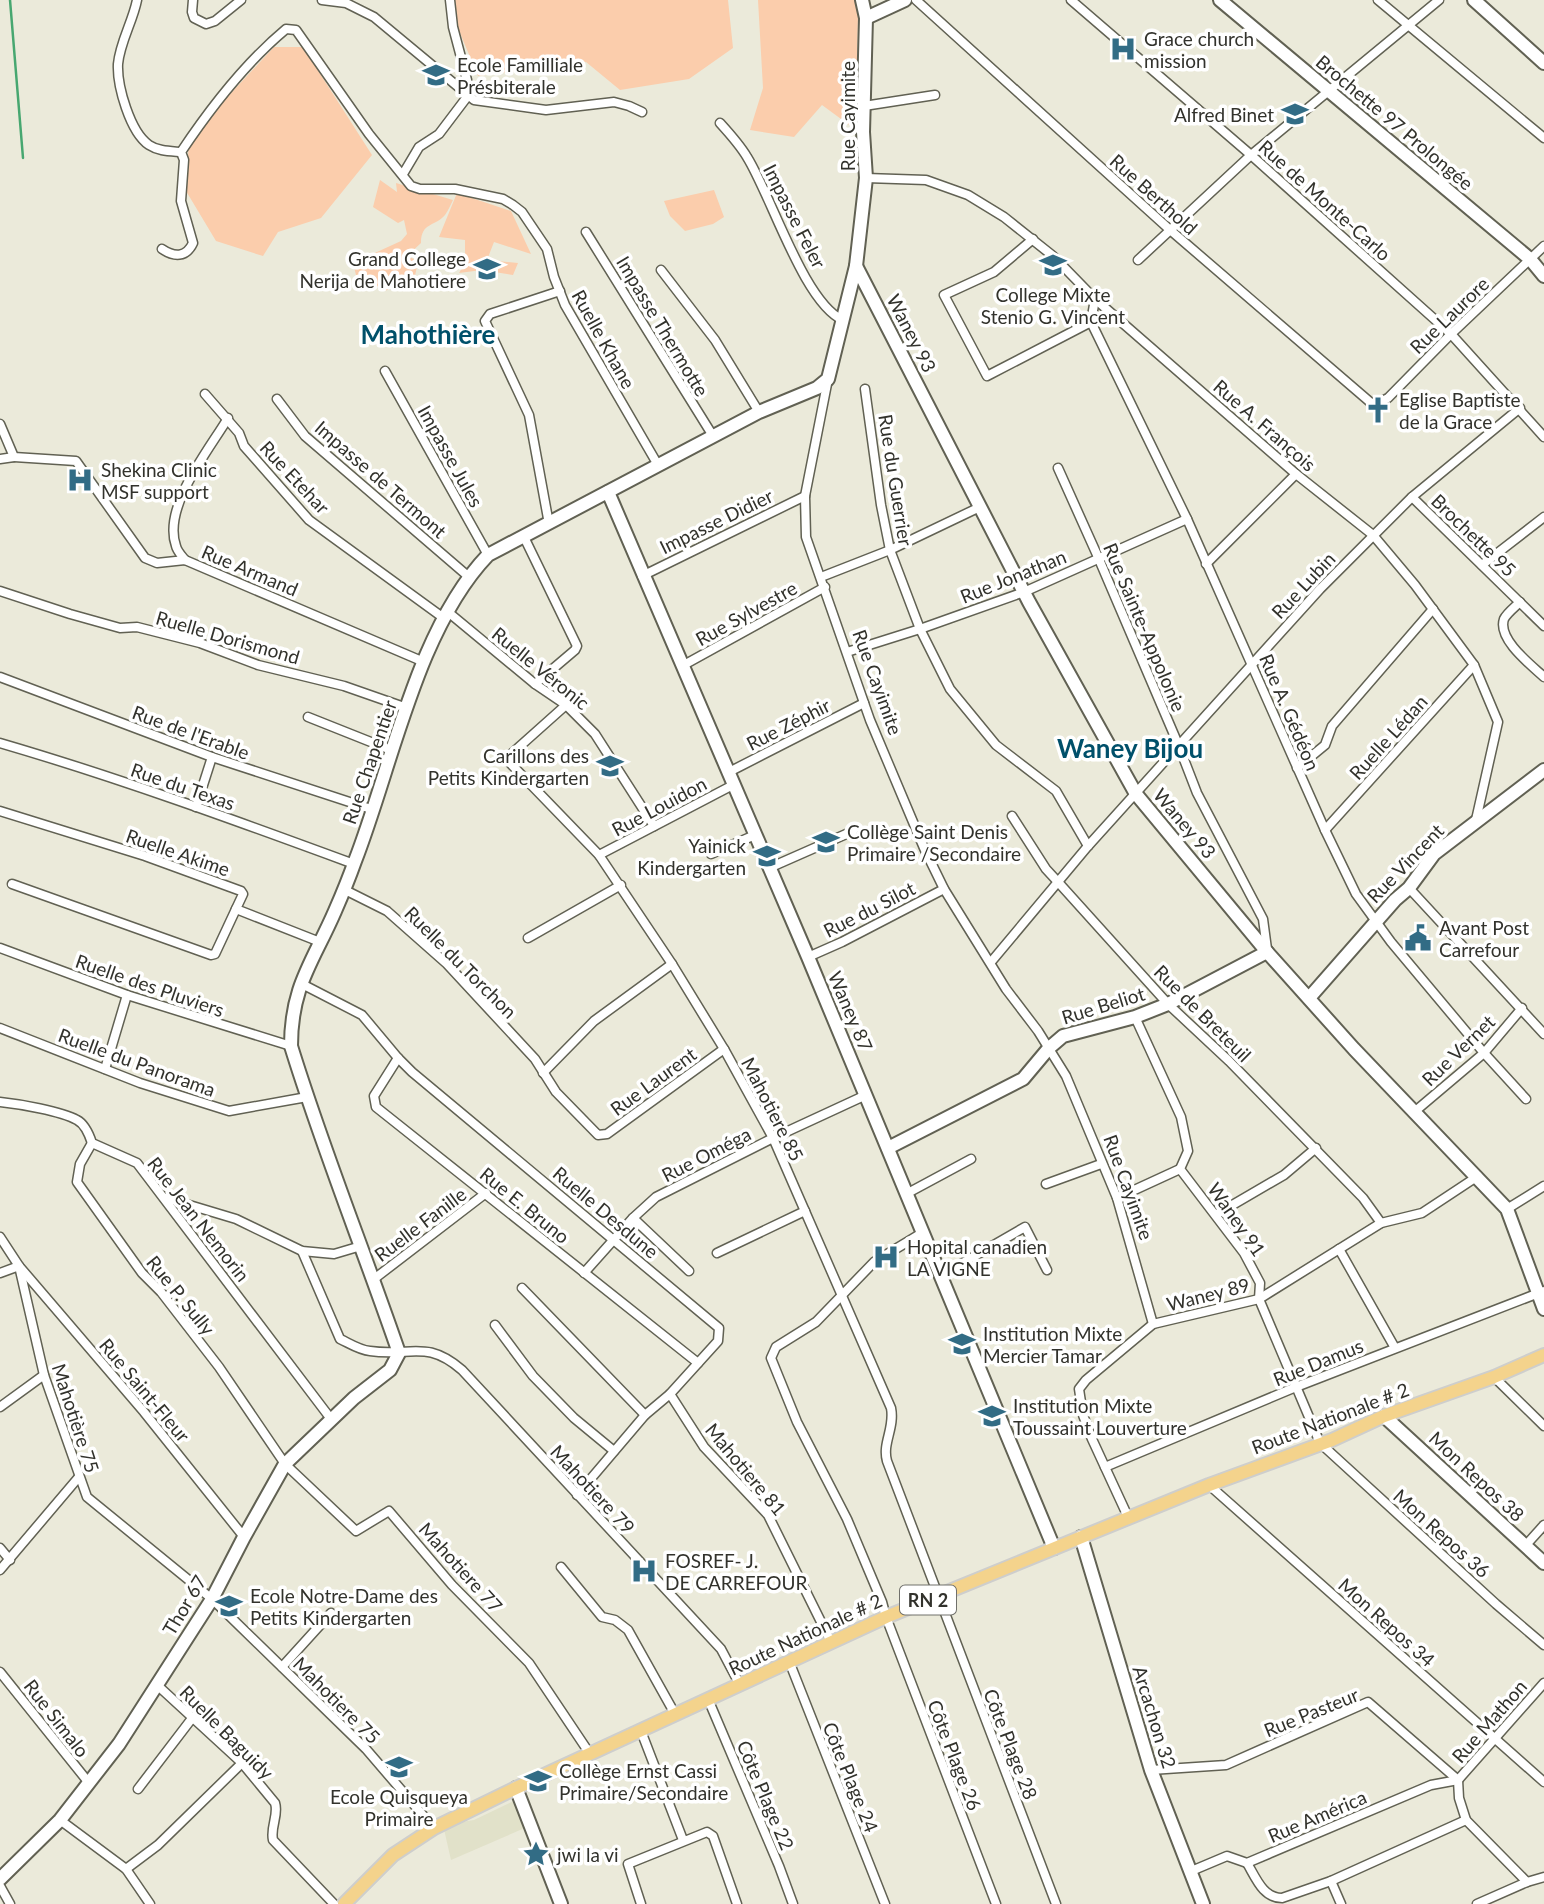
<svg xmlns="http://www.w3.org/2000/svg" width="1544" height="1904" viewBox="0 0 1544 1904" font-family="Lato,sans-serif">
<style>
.built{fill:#e1e1c9}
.green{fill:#fbcdac}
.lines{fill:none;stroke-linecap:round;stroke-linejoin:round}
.stream{stroke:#47a770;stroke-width:2.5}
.street-casing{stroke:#616153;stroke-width:11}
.secondary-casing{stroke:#616153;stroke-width:16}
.primary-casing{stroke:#cececc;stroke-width:16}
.street{stroke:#fff;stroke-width:8}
.secondary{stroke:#fff;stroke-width:12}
.primary{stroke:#f4d38c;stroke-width:12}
.labels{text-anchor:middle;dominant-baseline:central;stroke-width:7;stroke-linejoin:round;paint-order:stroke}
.shield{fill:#fff;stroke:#70706b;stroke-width:2}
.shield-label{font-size:18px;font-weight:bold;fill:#32322c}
.poi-label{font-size:19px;fill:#32322c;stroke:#fff;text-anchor:start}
.street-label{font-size:19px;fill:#32322c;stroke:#fff}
.district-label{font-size:26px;font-weight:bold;fill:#00506a;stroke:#fff}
</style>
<rect width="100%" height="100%" fill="#ebeada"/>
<polygon class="built" points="516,1800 527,1827 451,1860 443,1825 474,1820"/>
<g class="green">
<polygon points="454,0 728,0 733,48 689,79 620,90 586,62 478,76 455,21"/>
<polygon points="758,0 855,0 858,14 856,130 822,105 794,137 750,130 763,88"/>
<polygon points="274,47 303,47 372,155 321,218 278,232 263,256 216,241 186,191 189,138"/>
<path d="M380 180 397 192 396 183 453 200C451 204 448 211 445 215 435 227 421 222 421 243L407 256 418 261 415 276 385 291 356 275 353 263 401 241 407 234 404 220 398 223 373 207Z"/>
<polygon points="714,190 724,217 713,224 685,231 670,216 664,201"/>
<polygon points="457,193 511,211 531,254 494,242 487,260 518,263 513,275 482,270 459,273 465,263 465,240 439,237"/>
</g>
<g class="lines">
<polyline class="stream" points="10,0 23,158"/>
<g class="street-casing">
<g id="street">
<path d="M137 0C133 21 120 42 118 64 117 86 130 132 149 145 158 151 169 151 181 152"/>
<polyline points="193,0 192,12 194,18 206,24 215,21 241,0"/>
<polyline points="322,0 346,3 374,17 474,100 546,110 614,102 629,106 642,112"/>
<polyline points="916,0 1169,229 1370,402 1376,404 1388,398 1451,334 1544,246"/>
<polyline points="1071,0 1251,155 1451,334 1544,437"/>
<polyline points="1378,0 1544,138"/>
<polyline points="864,106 935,95"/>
<path d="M720 123C730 134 740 145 747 157 771 195 804 303 843 320"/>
<polyline points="403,174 419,147 439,134 467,97 467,80 453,27 450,0"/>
<polyline points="866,178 926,180 968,195 1004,217 1053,256 1095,299 1296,474 1373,535 1415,585 1474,665 1498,722 1476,820"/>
<polyline points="586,232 713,436"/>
<polyline points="1033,239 994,272 944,295 987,376 1091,322"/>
<path d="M162 249C174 257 186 258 193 243L181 201 184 160 181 152C211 107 244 64 286 29L296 30 369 134 411 186 420 189H455L503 199 513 205 522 212 547 249 554 277 565 305 658 465"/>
<polyline points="1138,260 1251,155 1439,0"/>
<polyline points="661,270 715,340 759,412"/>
<polyline points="1095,299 1091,322 1187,519 1325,830 1356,894 1391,942 1484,1053 1526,1099"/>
<polyline points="385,371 488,555"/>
<polyline points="828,379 805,496 806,537 870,720 924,848 944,889 1006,989 1038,1031 1066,1076 1117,1198 1153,1324"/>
<polyline points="865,389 881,505 890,550 920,629 950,689 996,745 1056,791 1088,846"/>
<polyline points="205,394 239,433 244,446 309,520 445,619"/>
<polyline points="277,399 305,436 469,577"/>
<polyline points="0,424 14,457 76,461 145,558 157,563 185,560 424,662"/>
<polyline points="0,459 14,457"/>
<polyline points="1058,468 1098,557 1178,744 1197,793 1263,919 1267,949"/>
<polyline points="1412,497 1544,626"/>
<polyline points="549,524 529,415 485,321 490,314 560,291"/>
<polyline points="524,537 577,646 575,650 535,684"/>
<path d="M185 560C182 556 177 551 176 546 162 507 209 450 228 418"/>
<polyline points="1206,564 1296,474"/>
<polyline points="1482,565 1544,517"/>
<polyline points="642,576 805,496"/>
<polyline points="821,577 890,550 980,507"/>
<polyline points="0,591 70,614 120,628 137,627 200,643 258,665 344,686 407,708"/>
<path d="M1520 602C1515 607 1507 613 1504 619 1497 639 1531 665 1544 677"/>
<polyline points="448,612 535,684 566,705 595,734 654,826"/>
<polyline points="847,652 920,629 1024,592 1187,519"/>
<polyline points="682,666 825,587"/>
<polyline points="0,677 212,757 374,810"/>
<path d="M566 705 510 755V763L599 855 672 964 724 1049 773 1138 891 1408C895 1428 882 1443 887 1461L1056 1904"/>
<polyline points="308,717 391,750"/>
<path d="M0 743C120 778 237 821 354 864"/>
<polyline points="1297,768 1325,745 1332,726 1433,609"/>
<polyline points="727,773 864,703"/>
<polyline points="196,807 212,757"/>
<polyline points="0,811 145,856 241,891 243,894 236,909 320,942"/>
<polyline points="1012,816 1046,869 1058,882 1168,1004 1229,1061 1363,1198 1381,1223"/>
<polyline points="1325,830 1474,665"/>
<polyline points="711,854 755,835"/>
<polyline points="599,855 733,785"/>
<polyline points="769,868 853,831"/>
<polyline points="12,884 211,955 215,954 236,909"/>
<polyline points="1409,888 1544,1034"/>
<polyline points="343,889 387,911 447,964 535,1059 556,1092 598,1135 607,1134 724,1049"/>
<polyline points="528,938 621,885"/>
<polyline points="0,948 127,995 291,1046"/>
<polyline points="808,957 842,942 944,889"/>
<polyline points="991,962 1088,846 1320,589 1412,497 1520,408"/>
<polyline points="300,983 362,1015 398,1058 412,1072 719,1328 718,1341 670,1394 645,1415 577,1495"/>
<polyline points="1135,1017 1181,1117 1188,1151 1180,1169 1244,1253 1260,1283 1259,1299 1320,1443 1496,1604 1544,1645"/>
<polyline points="0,1028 140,1083 229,1111 307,1097"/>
<polyline points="398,1058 374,1096 376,1107 698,1363"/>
<polyline points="105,1069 127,995"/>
<polyline points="543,1073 594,1021 672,964"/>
<path d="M0 1102C19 1104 61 1111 77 1120 85 1124 89 1134 92 1143L137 1163 331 1419"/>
<polyline points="1413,1113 1484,1053 1522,1008"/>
<polyline points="92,1143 80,1164 77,1182 142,1273 161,1292 219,1367 285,1464 356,1531 389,1511 452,1585 529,1663 590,1754"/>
<polyline points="1046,1184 1101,1164"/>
<polyline points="906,1194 971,1159"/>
<polyline points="166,1198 236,1219 302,1251 334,1254 361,1246"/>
<polyline points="1117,1198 1180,1169"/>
<polyline points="1507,1209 1544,1186"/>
<polyline points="1217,1214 1284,1175 1316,1148"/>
<polyline points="633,1218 689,1271"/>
<polyline points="922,1233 874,1262 816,1322 776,1347 771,1358 797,1422 847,1519 882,1602 886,1617 996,1904"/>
<polyline points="0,1237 19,1266 44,1375 87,1497 212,1599 366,1749 434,1828"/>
<polyline points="1339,1249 1395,1348"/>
<path d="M302 1251 340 1339C349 1343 359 1350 370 1351 411 1357 426 1339 462 1370L721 1649 740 1685"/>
<polyline points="717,1253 805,1211"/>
<polyline points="0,1273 19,1266 144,1412 244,1537"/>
<polyline points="584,1273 633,1218 656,1197 773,1138 866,1095"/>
<polyline points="940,1276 1025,1227 1047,1270"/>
<polyline points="374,1279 486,1193"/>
<polyline points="522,1288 645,1415"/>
<polyline points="495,1325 533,1376 574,1418 614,1451"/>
<polyline points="1494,1377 1544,1426"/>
<polyline points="670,1394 704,1447 768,1515 831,1642"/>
<polyline points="0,1407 44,1375"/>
<polyline points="1105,1467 1296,1387 1544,1291"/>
<polyline points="1209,1485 1544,1782"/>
<polyline points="1129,1519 1092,1439 1083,1415 1079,1389 1086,1380 1153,1324 1259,1299 1381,1223 1422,1213 1478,1176"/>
<polyline points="1525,1546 1544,1525"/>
<polyline points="0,1548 10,1560"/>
<polyline points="561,1567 602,1617 615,1620 628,1630 675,1714"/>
<polyline points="0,1570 78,1478"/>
<polyline points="789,1661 885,1904"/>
<polyline points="282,1667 331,1613"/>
<polyline points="0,1672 89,1783"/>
<path d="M156 1684 242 1763 275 1803C279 1815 270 1827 273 1840L334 1904"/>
<polyline points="708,1699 779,1866 793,1904"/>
<polyline points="641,1731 683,1840"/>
<polyline points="1151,1770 1226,1765 1368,1702 1458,1780"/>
<polyline points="1458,1780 1544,1683"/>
<polyline points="1458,1780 1459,1798 1466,1820 1527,1882"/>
<polyline points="138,1789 193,1717"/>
<polyline points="60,1820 126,1869 150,1904"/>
<path d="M1247 1863C1256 1878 1263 1898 1282 1898L1331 1881 1341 1904"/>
<polyline points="126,1869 158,1845 242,1763"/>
<polyline points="1189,1872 1227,1856 1247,1863 1431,1785 1458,1780"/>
<polyline points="1331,1881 1466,1820"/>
<polyline points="0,1886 10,1904"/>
<polyline points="641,1904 628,1864 707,1832 713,1836 737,1904"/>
<polyline points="1477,1904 1527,1882 1544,1877"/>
</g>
</g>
<g class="secondary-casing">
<g id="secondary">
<polyline points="1220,0 1530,259 1544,276"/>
<polyline points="1474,0 1544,63"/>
<polyline points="866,18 905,0"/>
<polyline points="856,266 1029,602 1136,794 1267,952 1354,1049 1507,1209 1544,1309"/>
<polyline points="608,492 808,957 1054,1548"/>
<polyline points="1309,998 1395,900 1409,888 1434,854 1544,770"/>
<polyline points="888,1148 1023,1079 1049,1048 1063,1036 1135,1017 1168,1004 1267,952"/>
<polyline points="1384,1416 1544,1563"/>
<polyline points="1081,1537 1151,1770 1203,1904"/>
<polyline points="516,1788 561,1904"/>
<path d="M0 1879 60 1820 119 1744 212 1599 244 1537 285 1464 354 1398 390 1370 399 1353C364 1251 323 1150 291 1046 291 986 313 962 335 911 342 895 349 878 355 861 392 766 417 629 488 555L759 412 817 388 828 379 856 266 866 178 863 132 866 18 862 0"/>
</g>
</g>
<g class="primary-casing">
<polyline id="primary" points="344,1904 393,1855 434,1828 516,1788 886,1617 1209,1485 1332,1440 1384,1416 1494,1377 1544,1355"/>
</g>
<use href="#street" class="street"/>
<use href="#secondary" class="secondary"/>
<use href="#primary" class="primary"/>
</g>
<defs>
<g id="hospital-bare" transform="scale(2.1)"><path d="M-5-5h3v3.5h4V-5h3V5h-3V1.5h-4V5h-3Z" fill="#326c85" stroke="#fff" stroke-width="2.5" paint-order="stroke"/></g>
<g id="school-bare" transform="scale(2.1)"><path d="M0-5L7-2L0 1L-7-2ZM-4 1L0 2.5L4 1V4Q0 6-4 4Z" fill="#326c85" stroke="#fff" stroke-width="2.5" paint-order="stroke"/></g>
<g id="church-bare" transform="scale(2.1)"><path d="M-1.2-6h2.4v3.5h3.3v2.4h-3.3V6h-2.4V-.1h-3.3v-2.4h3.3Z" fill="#326c85" stroke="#fff" stroke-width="2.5" paint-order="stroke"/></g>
<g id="civic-bare" transform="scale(2.1)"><path d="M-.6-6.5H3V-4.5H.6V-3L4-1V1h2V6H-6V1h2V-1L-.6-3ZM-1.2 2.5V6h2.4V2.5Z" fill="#326c85" stroke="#fff" stroke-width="2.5" paint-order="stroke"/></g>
<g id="sight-bare" transform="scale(2.1)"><path d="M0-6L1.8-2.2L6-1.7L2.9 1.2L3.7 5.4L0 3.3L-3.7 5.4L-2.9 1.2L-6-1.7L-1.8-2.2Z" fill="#326c85" stroke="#fff" stroke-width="2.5" paint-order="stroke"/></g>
</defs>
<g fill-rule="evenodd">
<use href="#hospital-bare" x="1123" y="49"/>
<use href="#school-bare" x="436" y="75"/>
<use href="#school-bare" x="1295" y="114"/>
<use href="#school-bare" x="1053" y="265"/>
<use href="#school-bare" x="487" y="269"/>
<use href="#church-bare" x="1378" y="410"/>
<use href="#hospital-bare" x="80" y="480"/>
<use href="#school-bare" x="610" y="766"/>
<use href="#school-bare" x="826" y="842"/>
<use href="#school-bare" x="767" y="856"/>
<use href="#civic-bare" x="1418" y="938"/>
<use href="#hospital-bare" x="886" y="1257"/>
<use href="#school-bare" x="962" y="1344"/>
<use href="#school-bare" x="992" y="1416"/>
<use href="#hospital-bare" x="644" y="1571"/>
<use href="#school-bare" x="229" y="1606"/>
<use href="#school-bare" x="399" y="1767"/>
<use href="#school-bare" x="538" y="1781"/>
<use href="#sight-bare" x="536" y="1854"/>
</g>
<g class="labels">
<rect class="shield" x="900" y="1585.5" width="56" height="29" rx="5"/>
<g class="shield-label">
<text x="928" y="1600">RN 2</text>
</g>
<g class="poi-label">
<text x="1144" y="38">Grace church<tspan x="1144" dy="22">mission</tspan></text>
<text x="457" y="64">Ecole Familliale<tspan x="457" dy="22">Présbiterale</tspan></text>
<text x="1274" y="114" text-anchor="end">Alfred Binet</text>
<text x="466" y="258" text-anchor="end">Grand College<tspan x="466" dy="22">Nerija de Mahotiere</tspan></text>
<text x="1053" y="294" text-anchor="middle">College Mixte<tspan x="1053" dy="22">Stenio G. Vincent</tspan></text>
<text x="1399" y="399">Eglise Baptiste<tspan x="1399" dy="22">de la Grace</tspan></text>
<text x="101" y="469">Shekina Clinic<tspan x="101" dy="22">MSF support</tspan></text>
<text x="589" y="755" text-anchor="end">Carillons des<tspan x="589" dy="22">Petits Kindergarten</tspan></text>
<text x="847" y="831">Collège Saint Denis<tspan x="847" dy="22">Primaire /Secondaire</tspan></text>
<text x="746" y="845" text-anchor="end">Yainick<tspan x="746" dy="22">Kindergarten</tspan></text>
<text x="1439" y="927">Avant Post<tspan x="1439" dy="22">Carrefour</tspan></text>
<text x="907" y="1246">Hopital canadien<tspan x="907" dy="22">LA VIGNE</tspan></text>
<text x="983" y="1333">Institution Mixte<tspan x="983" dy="22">Mercier Tamar</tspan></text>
<text x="1013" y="1405">Institution Mixte<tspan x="1013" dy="22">Toussaint Louverture</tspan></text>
<text x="665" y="1560">FOSREF- J.<tspan x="665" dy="22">DE CARREFOUR</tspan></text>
<text x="250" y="1595">Ecole Notre-Dame des<tspan x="250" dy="22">Petits Kindergarten</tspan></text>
<text x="559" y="1770">Collège Ernst Cassi<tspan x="559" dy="22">Primaire/Secondaire</tspan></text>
<text x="399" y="1796" text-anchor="middle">Ecole Quisqueya<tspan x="399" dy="22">Primaire</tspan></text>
<text x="557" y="1854">jwi la vi</text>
</g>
<g class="street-label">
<text transform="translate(847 116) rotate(-90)">Rue Cayimite</text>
<text transform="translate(1395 122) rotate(40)">Brochette 97 Prolongée</text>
<text transform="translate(1154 194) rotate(42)">Rue Berthold</text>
<text transform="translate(1325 200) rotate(42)">Rue de Monte-Carlo</text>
<text transform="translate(795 216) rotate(63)">Impasse Feler</text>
<text transform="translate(1449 315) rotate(-44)">Rue Laurore</text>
<text transform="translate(663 326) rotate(59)">Impasse Thermotte</text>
<text transform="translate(912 333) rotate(63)">Waney 93</text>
<text transform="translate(604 339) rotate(61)">Ruelle Khane</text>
<text transform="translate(1265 425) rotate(41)">Rue A. François</text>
<text transform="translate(451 456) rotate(61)">Impasse Jules</text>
<text transform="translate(295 477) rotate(47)">Rue Etehar</text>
<text transform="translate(381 479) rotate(41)">Impasse de Termont</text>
<text transform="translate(896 480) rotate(81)">Rue du Guerrier</text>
<text transform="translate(716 521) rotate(-26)">Impasse Didier</text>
<text transform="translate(1474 535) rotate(44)">Brochette 95</text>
<text transform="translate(250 570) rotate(23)">Rue Armand</text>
<text transform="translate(1013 576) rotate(-22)">Rue Jonathan</text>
<text transform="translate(1303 585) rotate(-47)">Rue Lubin</text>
<text transform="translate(746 613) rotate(-29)">Rue Sylvestre</text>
<text transform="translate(1145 627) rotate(67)">Rue Sainte-Appolonie</text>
<text transform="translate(228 637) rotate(16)">Ruelle Dorismond</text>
<text transform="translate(541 668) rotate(39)">Ruelle Véronic</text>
<text transform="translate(878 682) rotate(70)">Rue Cayimite</text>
<text transform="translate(1290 712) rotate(67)">Rue A. Gédéon</text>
<text transform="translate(788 724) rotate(-27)">Rue Zéphir</text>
<text transform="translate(191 732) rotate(20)">Rue de l'Erable</text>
<text transform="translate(1388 737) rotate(-48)">Ruelle Lédan</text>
<text transform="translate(369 762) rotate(-71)">Rue Chapentier</text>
<text transform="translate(183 786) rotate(19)">Rue du Texas</text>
<text transform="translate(659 806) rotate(-28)">Rue Louidon</text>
<text transform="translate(1185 823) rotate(50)">Waney 93</text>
<text transform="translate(178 852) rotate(19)">Ruelle Akime</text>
<text transform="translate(1405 863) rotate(-46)">Rue Vincent</text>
<text transform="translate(869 909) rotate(-27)">Rue du Silot</text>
<text transform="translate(461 962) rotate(45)">Ruelle du Torchon</text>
<text transform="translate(150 985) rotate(19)">Ruelle des Pluviers</text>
<text transform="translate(1103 1005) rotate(-17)">Rue Beliot</text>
<text transform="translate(851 1011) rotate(67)">Waney 87</text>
<text transform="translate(1203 1013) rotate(45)">Rue de Breteuil</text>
<text transform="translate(1458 1050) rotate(-44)">Rue Vernet</text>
<text transform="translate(137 1062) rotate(20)">Ruelle du Panorama</text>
<text transform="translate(653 1081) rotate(-36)">Rue Laurent</text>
<text transform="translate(773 1109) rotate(63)">Mahotiere 85</text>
<text transform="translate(706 1154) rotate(-27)">Rue Oméga</text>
<text transform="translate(1129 1187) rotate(70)">Rue Cayimite</text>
<text transform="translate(525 1205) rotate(39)">Rue E. Bruno</text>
<text transform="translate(606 1212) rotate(40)">Ruelle Desdune</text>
<text transform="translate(199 1219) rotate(52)">Rue Jean Nemorin</text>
<text transform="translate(1237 1219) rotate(55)">Waney 91</text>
<text transform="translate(420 1224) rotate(-37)">Ruelle Fanille</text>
<text transform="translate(1208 1294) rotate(-14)">Waney 89</text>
<text transform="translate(181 1295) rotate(51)">Rue P. Sully</text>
<text transform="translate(1318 1362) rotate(-22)">Rue Damus</text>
<text transform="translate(145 1390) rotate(50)">Rue Saint-Fleur</text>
<text transform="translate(76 1418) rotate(72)">Mahotière 75</text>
<text transform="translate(1330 1418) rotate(-21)">Route Nationale # 2</text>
<text transform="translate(746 1469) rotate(50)">Mahotiere 81</text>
<text transform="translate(1477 1476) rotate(43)">Mon Repos 38</text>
<text transform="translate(593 1489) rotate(47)">Mahotiere 79</text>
<text transform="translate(1442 1533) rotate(42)">Mon Repos 36</text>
<text transform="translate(461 1567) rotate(48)">Mahotiere 77</text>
<text transform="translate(184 1605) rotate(-59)">Thor 67</text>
<text transform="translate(1387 1622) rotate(42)">Mon Repos 34</text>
<text transform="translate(805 1634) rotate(-25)">Route Nationale # 2</text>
<text transform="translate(337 1700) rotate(45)">Mahotiere 75</text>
<text transform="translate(1311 1712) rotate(-22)">Rue Pasteur</text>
<text transform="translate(1155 1717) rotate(73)">Arcachon 32</text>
<text transform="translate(57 1718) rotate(52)">Rue Simalo</text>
<text transform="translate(1489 1721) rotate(-49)">Rue Mathon</text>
<text transform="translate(227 1732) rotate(45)">Ruelle Baguidy</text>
<text transform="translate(1011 1744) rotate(69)">Côte Plage 28</text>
<text transform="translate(955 1755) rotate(69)">Côte Plage 26</text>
<text transform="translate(851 1777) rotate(68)">Côte Plage 24</text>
<text transform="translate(766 1795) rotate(67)">Côte Plage 22</text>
<text transform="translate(1317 1816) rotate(-23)">Rue América</text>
</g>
<g class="district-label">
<text x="428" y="334">Mahothière</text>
<text x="1130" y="748">Waney Bijou</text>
</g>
</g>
</svg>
